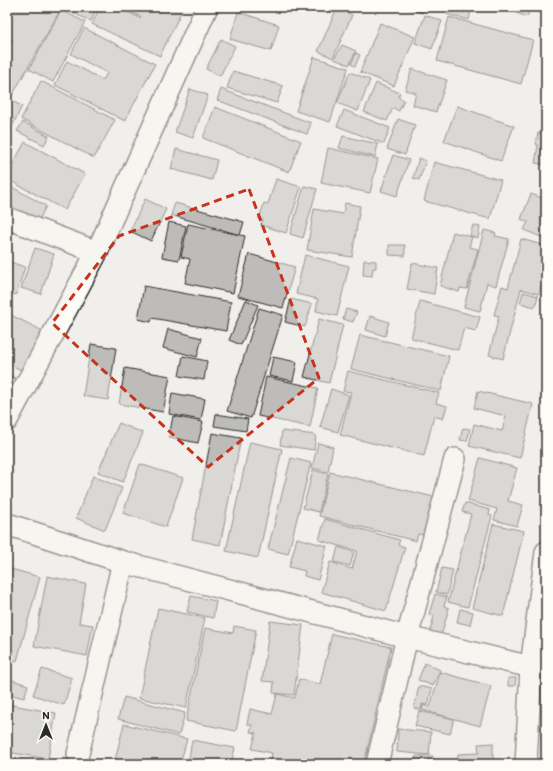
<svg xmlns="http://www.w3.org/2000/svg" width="553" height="771" viewBox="0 0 553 771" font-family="Itim,sans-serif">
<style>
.building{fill:#bdbcb8;stroke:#2b2b2b}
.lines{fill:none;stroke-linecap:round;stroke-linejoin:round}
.street-casing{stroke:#2b2b2b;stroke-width:24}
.street{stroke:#fdfcf7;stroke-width:21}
.marked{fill:none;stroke:#c8321e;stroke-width:3;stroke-dasharray:8 5;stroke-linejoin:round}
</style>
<rect width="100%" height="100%" fill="#f0efeb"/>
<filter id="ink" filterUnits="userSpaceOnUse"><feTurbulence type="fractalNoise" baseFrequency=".025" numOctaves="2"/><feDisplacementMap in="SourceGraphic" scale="8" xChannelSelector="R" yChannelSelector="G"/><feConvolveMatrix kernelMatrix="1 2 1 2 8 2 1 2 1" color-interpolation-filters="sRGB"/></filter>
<g filter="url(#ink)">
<g class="building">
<polygon points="10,7 62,7 13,94 7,91 7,45 10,47 13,41 7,38 7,13"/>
<polygon points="65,7 97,7 91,21 64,9"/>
<polygon points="100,7 117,7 140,18 141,17 121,7 176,7 182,10 160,56 92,24"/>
<polygon points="405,7 425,7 422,13"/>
<polygon points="448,7 461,7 471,10 469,20 446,14"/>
<polygon points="500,7 531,7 527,17"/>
<polygon points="337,8 352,15 333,58 318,51"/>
<polygon points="61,10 85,22 53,82 29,69"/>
<polygon points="238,12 279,25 271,51 230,39"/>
<polygon points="425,15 442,21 432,49 415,43"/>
<polygon points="449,17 533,40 521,84 437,61"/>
<polygon points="380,23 415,37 394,86 360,72"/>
<polygon points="84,28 155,64 125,121 55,85 67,61 103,80 107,73 71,54"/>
<polygon points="221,39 235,46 220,76 206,69"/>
<polygon points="342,45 356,51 349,65 334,59"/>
<polygon points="356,53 360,55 355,66 351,64"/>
<polygon points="314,57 348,68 330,122 296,111"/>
<polygon points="412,69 447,80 436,112 413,105 416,93 405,90"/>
<polygon points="233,71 283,86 277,103 227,88"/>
<polygon points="350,72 370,80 358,111 337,103"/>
<polygon points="41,81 115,120 94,158 21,119"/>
<polygon points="376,83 400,93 398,97 404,100 399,111 393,108 387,121 364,112"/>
<polygon points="190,89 208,95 193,138 175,132"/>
<polygon points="221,89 311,123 307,134 217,100"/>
<polygon points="7,99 22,106 7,137"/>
<polygon points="457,106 514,126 501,161 444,141"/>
<polygon points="215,107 301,141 289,172 203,138"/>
<polygon points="344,110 390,128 384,144 337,126"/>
<polygon points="544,118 546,119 546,165 535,163 538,145 536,144 538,133 541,133"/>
<polygon points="398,119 415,125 405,155 387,149"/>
<polygon points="23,122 49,136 44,145 17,131"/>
<polygon points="343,136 378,144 375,157 339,148"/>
<polygon points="25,142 85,174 65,210 7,179 7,175"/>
<polygon points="328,148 378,159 370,193 321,183"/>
<polygon points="176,149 217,160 212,180 171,169"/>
<polygon points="393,155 409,160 397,196 381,191"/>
<polygon points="419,158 426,161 419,180 413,178"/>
<polygon points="434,162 501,180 490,219 424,201"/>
<polygon points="276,179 301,187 286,233 261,225 263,220 259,219 264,203 268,204"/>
<polygon points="10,186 46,206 38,222 7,205 7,191"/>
<polygon points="304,186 317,189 303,238 290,234"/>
<polygon points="531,194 545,199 546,195 546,239 524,230 528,222 521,219"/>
<polygon points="145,199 166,209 151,241 130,231"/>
<polygon points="175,203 244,222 240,235 171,215"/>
<polygon points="345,203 360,206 352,257 307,250 314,209 343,214"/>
<polygon points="169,222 186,226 179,260 162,257"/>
<polygon points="188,224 245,236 233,293 185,283 190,259 181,257"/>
<polygon points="473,225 480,227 478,238 470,236"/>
<polygon points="484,230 496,233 495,236 509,239 496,286 487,283 480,311 464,307"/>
<polygon points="453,232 472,237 469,247 478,249 467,289 460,288 459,292 440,286"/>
<polygon points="521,239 546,246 546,266 539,294 521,289 503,359 489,355 499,316 494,315 502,286 508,288"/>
<polygon points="389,245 405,245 405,256 389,255"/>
<polygon points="35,248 54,254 41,294 21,288"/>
<polygon points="249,254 295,267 283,308 238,296"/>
<polygon points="305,255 349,266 337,316 316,311 318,299 296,294"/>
<polygon points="364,260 376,261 376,268 373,268 372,276 363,275"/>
<polygon points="7,261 25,267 16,295 7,292"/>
<polygon points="412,263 438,268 434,294 407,289"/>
<polygon points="144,286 231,302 226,331 152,318 151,322 138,319"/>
<polygon points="523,292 538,296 535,307 520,303"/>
<polygon points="291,299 312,304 305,327 285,322"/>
<polygon points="246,300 258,305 241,345 229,340"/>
<polygon points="420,301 480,317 476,331 464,328 458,350 411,338"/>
<polygon points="259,308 283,315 251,418 227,411"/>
<polygon points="346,309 357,312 353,322 343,319"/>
<polygon points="7,313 43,331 23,371 7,363"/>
<polygon points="370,316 389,322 385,336 366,330"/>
<polygon points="319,319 343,325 329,383 304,377"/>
<polygon points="168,329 202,338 197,357 163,348"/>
<polygon points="360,335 449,356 441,391 351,369"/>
<polygon points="91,344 116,348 108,400 83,396"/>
<polygon points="183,356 207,361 204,380 179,376"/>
<polygon points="273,357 297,362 293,381 269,376"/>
<polygon points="125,368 170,376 163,412 119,404"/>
<polygon points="348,371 439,393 436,403 447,406 443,419 434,416 424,456 340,435 351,392 343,391"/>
<polygon points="7,374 17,379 7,401"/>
<polygon points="266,377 318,388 310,427 258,416"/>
<polygon points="331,389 349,395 338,432 320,427"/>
<polygon points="478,391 533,404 520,458 469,446 474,424 502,431 506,416 474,408"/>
<polygon points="172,393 205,399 201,420 169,414"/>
<polygon points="216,414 248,419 246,431 214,426"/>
<polygon points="173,416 203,422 198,443 169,437"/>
<polygon points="119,423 143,433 123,482 98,472"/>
<polygon points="463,428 470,429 467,441 460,440"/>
<polygon points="282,431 316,435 314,450 280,445"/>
<polygon points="212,433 241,438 220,545 192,539"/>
<polygon points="250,442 282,449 258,558 226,551"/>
<polygon points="318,443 333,447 328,472 312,468"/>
<polygon points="291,458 311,463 288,554 268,549"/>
<polygon points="480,458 517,468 508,501 523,505 517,526 494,520 497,509 468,501"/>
<polygon points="140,464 183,478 166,527 123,513"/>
<polygon points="313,470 328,474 319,512 303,508"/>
<polygon points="330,472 434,497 424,535 418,534 416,541 319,516"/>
<polygon points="93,476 122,488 105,530 76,518"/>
<polygon points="465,503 490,510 489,515 492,516 468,607 448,602 471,514 462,512"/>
<polygon points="325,519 400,540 398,545 405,547 386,611 321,592 330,562 352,569 357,551 319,540"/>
<polygon points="493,524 524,531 503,616 472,608"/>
<polygon points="297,538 327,546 318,580 304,576 305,571 289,567"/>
<polygon points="338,547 354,552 350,566 334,562"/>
<polygon points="7,568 40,577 17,661 7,659"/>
<polygon points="442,568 453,570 447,595 436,592"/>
<polygon points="47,576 86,584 79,623 93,625 87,656 34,646"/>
<polygon points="435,594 447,597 444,606 449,608 441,636 430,632 434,616 429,614"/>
<polygon points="191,596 216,601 213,618 187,612"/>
<polygon points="158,608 205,618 186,708 139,698"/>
<polygon points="460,609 473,612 470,625 457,622"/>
<polygon points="270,621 303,625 294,695 273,693 274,682 262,681"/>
<polygon points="234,626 256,630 236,731 186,721 205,628 233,633"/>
<polygon points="332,634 391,647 364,764 270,764 272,753 252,749 256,733 250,732 252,725 247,724 250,709 272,714 277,694 295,698 299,679 320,684"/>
<polygon points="425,663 440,670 433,686 418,680"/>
<polygon points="42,669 72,678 64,705 33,695"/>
<polygon points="440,672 491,686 480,726 422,710 423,705 430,707"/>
<polygon points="508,678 516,678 515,686 508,686"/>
<polygon points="12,680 28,685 24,698 9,694"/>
<polygon points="419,686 432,689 428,705 422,704 421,710 414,708"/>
<polygon points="124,697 185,713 179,735 118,719"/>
<polygon points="7,704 56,713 48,759 7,752"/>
<polygon points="419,711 454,719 450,734 415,726"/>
<polygon points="124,724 187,739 180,764 114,764"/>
<polygon points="398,729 431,732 429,755 397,752"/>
<polygon points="192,740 235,748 231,764 188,764"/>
<polygon points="493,743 493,764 458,764 458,754 479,753 478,744"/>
<polygon points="416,756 433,756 433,764 414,764"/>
<polygon points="7,759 34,762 34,764 7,764"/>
<rect x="391" y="763" width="20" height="1"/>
</g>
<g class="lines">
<g class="street-casing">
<g id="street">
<polyline points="7,218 97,252"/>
<polyline points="7,420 97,252 207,7"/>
<polyline points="7,524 123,562 407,637 531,667"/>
<polyline points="78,754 123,562"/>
<polyline points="377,764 407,637 455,459"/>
<polyline points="526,764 531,667 546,552"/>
</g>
</g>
<use href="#street" class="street"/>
</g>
</g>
<path d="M0 0H553V771H0ZM249 189 319 378 208 467 52 323 119 236Z" fill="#f0efeb" fill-opacity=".55" fill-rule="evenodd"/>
<path class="marked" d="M249 189 319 378 208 467 52 323 119 236Z"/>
<rect width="553" height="771" fill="none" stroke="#fdfcf7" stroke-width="24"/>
<rect x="12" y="12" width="529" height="747" fill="none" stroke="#2b2b2b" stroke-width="1.5" filter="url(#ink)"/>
<g transform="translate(46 725)" stroke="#fdfcf7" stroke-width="3" paint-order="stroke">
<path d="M0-3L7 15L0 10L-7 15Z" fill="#2b2b2b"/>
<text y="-6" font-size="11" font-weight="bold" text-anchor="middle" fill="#2b2b2b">N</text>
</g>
</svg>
